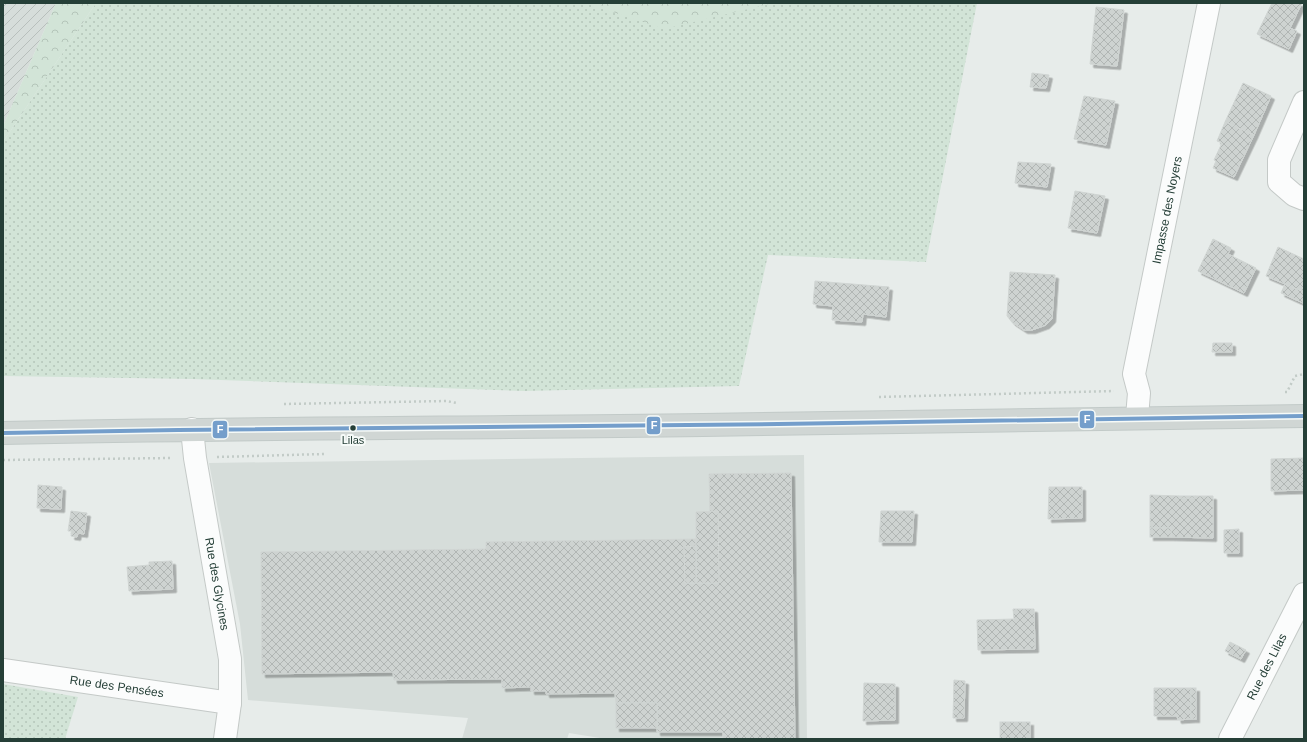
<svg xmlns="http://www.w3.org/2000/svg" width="1307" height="742" viewBox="0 0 1307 742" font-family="Arial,sans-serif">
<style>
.built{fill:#d6ddda}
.industrial{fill:url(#industrial-furrows)}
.grass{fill:url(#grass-dots)}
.forest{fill:url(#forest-crowns)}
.building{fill:url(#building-cross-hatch);stroke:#d0d5d3;filter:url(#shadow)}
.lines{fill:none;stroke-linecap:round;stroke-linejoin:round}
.minor-casing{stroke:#c4c9c7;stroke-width:24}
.primary-casing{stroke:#c2cac8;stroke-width:24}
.path{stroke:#c2cbc7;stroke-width:2.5;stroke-dasharray:2 3;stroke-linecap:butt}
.minor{stroke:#fbfcfc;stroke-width:22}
.primary{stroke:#d0d6d4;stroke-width:22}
.bus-1-casing{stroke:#f6faf8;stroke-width:7}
.bus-1{stroke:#749ecb;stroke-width:4}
.bus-dot{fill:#253f37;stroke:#f6faf8;stroke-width:1.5}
.labels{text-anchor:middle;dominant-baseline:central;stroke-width:4;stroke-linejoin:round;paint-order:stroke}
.bus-label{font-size:11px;fill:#253f37;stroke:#f6faf8}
.street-label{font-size:12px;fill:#253f37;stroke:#f6faf8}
.line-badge{stroke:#f6faf8;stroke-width:1.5}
.badge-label{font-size:11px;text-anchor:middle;font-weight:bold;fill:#fff}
</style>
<defs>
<pattern id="industrial-furrows" width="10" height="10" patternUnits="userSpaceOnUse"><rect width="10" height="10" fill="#d6ddda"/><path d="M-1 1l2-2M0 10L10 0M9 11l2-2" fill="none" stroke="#b8bfbc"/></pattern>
<pattern id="grass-dots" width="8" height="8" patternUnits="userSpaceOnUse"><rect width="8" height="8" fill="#d2e4d7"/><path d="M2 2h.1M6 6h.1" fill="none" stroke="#b4c5b9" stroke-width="1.8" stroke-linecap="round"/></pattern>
<pattern id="forest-crowns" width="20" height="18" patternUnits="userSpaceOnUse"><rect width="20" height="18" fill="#d2e4d7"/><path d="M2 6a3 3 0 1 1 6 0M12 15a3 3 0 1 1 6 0" fill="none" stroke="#b4c5b9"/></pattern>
<pattern id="building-cross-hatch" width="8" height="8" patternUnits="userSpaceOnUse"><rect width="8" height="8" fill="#ced3d1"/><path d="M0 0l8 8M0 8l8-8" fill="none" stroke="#b1b6b4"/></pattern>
<filter id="shadow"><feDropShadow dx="3.5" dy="3.5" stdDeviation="0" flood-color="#0004"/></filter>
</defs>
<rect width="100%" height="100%" fill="#e7ecea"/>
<polygon class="built" points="804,455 807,739 606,739 569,733 567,739 462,739 468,718 248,700 240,624 209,463"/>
<polygon class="industrial" points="3,3 56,3 3,126"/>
<g class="grass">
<polygon points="96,3 977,3 926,262 768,255 739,386 524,391 192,379 3,376 3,142"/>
<polygon points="3,684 78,697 65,739 3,739"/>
</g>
<g class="forest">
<polygon points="56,3 96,3 3,142 3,126"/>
<polygon points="585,3 773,3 664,29"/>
</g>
<g class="building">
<polygon points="1272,3 1302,3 1290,28 1297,31 1289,49 1257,34"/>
<polygon points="1096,7 1124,10 1117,66 1090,64"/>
<polygon points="1032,73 1049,75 1046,88 1030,87"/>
<polygon points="1243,83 1271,96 1254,135 1225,122"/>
<polygon points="1084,96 1115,101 1106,145 1074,139"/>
<polygon points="1225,122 1254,135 1234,177 1213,168 1216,161 1214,160 1222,143 1217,141"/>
<polygon points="1018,162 1051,164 1047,187 1015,183"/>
<polygon points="1075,191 1105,196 1097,233 1068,228"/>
<polygon points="1213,239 1231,248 1228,254 1256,268 1244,293 1198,271"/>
<polygon points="1278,247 1304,259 1304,292 1266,276"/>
<polygon points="1010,272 1055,275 1052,319 1046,325 1032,330 1024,330 1012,322 1007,316"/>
<polygon points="815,281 889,287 886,317 863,314 862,322 832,320 833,306 813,304"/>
<polygon points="1285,284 1304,292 1303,303 1281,293"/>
<polygon points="1213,343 1232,343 1232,352 1212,352"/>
<polygon points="1304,458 1304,490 1271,491 1271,459"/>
<polygon points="791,473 795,739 723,739 723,732 657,732 657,703 616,703 615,693 546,694 546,691 531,691 531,687 502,688 502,679 394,680 393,672 262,674 261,552 486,549 486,542 696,539 696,546 684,547 685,583 719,583 718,511 710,512 709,474"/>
<polygon points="38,485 62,487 61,509 37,508"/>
<polygon points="1049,487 1082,487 1082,518 1048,519"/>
<polygon points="1150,495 1179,496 1179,498 1195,498 1195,496 1213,496 1213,538 1171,537 1171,528 1150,528"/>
<rect x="1179" y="496" width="16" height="2"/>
<polygon points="71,511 87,513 84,534 78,533 77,537 71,536 72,531 68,531"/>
<polygon points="718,511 719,583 696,583 696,512"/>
<polygon points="881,511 914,511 912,542 879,542"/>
<rect x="1150" y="528" width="21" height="9"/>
<polygon points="1239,529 1239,553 1224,553 1224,530"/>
<polygon points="696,546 696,583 685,583 684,547"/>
<polygon points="172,561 173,589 129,591 127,567 149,565 149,562"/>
<polygon points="1013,609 1034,609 1035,649 978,650 977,620 1014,619"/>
<polygon points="1230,642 1246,650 1241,659 1225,651"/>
<polygon points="954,680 965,681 964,718 953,718"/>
<polygon points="864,683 895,684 895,720 863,721"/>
<polygon points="1154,688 1191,688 1191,719 1178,720 1177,716 1154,716"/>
<rect x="1191" y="688" width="5" height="31"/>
<rect x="616" y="703" width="41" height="25"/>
<rect x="1000" y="722" width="30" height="17"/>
</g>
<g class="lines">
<g class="minor-casing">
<g id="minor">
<polyline points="1304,102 1279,160 1279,182 1294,195 1304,199"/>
<path id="s1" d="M1137 417 1139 393 1134 374 1209 3"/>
<path id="s2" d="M192 429 195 458 230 659V703L225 739"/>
<path id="s3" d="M3 670 230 703"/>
<path id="s4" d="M1230 739 1304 594"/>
</g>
</g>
<g class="primary-casing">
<path id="primary" d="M3 433C236 428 469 428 703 425 903 423 1104 418 1304 416"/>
</g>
<g class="path">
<polyline points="1285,392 1287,392 1295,376 1304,374"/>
<polyline points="879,397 1114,391"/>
<polyline points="284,404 446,401 457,403"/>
<polyline points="217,457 324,454"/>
<polyline points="3,460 172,458"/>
</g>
<use href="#minor" class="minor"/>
<use href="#primary" class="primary"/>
<g class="bus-1-casing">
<polyline id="bus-1" points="3,433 178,430 778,424 1304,416"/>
</g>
<use href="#bus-1" class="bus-1"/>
</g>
<circle class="bus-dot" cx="353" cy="428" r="3.5"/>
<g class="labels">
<g class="bus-label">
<text x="353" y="440">Lilas</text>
</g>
<g class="street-label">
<text stroke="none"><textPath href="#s1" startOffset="211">Impasse des Noyers</textPath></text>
<text stroke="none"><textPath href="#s2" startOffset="157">Rue des Glycines</textPath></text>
<text stroke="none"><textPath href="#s4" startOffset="81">Rue des Lilas</textPath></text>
<text stroke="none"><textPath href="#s3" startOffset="115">Rue des Pensées</textPath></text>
</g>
</g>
<g class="line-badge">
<rect x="1079" y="410" width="16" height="19" rx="4" fill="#749ecb"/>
<rect x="646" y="416" width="15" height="19" rx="4" fill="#749ecb"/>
<rect x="212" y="420" width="16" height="19" rx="4" fill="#749ecb"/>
</g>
<g class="badge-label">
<text x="1087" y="423">F</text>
<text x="654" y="429">F</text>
<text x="220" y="433">F</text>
</g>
<rect width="1307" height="742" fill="none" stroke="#253f37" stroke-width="8"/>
</svg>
